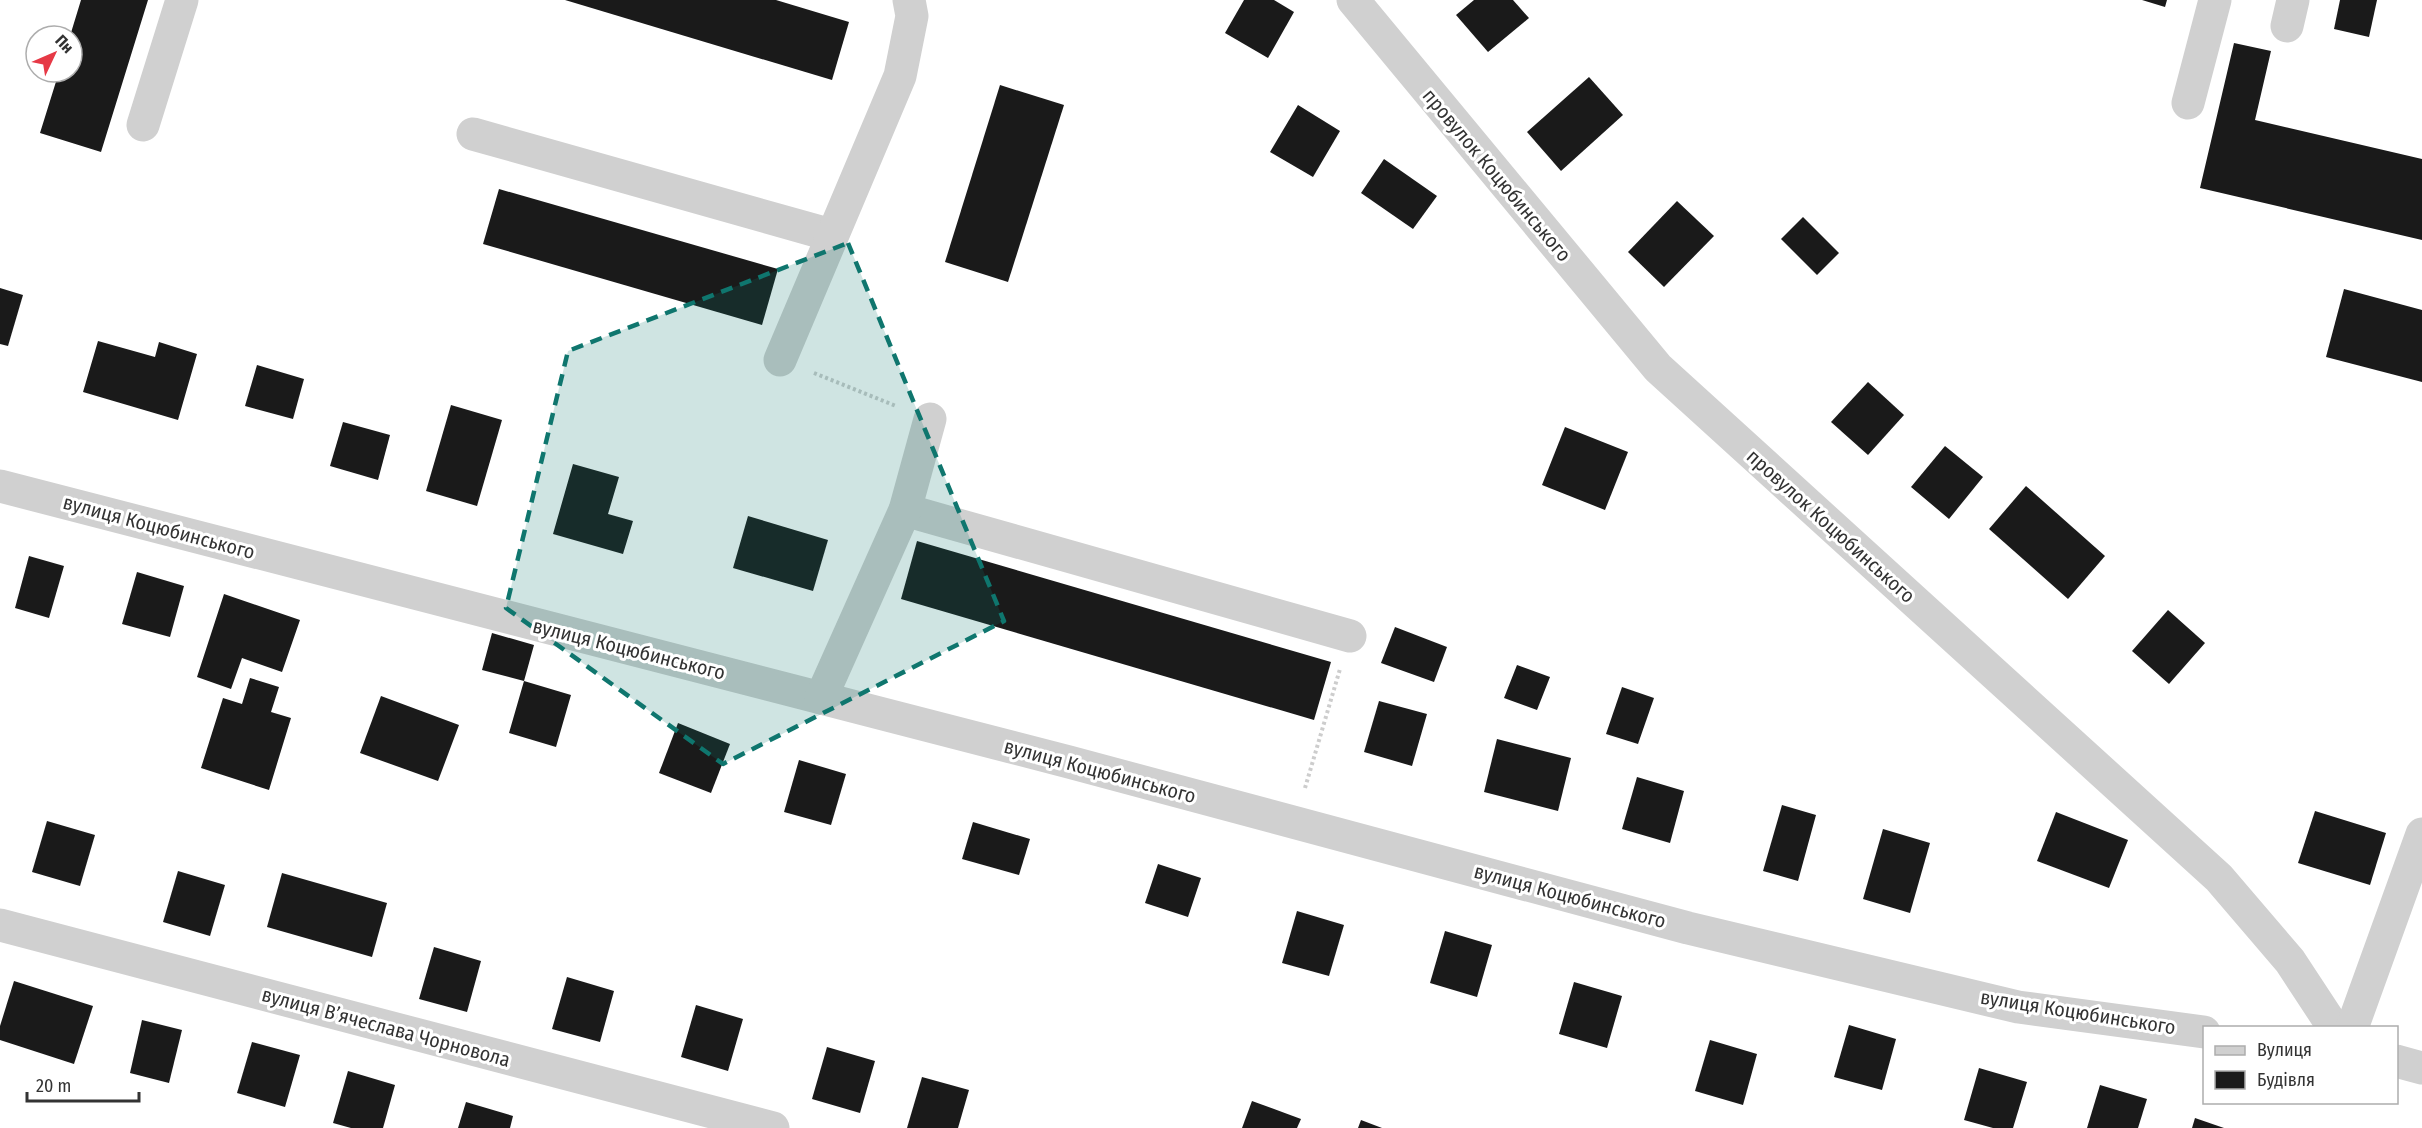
<svg xmlns="http://www.w3.org/2000/svg" width="2422" height="1128" viewBox="0 0 2422 1128" font-family="'Fira Sans Condensed',sans-serif">
<style>
.building{fill:#1a1a1a}
.lines{fill:none;stroke-linecap:round;stroke-linejoin:round}
.path{stroke:#cdcdcd;stroke-width:4;stroke-dasharray:3 3;stroke-linecap:butt}
.minor{stroke:#d0d0d0;stroke-width:33}
.marked{fill:#0f766e;fill-opacity:0.2;stroke:#0f766e;stroke-width:4.5;stroke-dasharray:12 8;stroke-linejoin:round}
.labels{text-anchor:middle;dominant-baseline:central;stroke-width:6;stroke-linejoin:round;paint-order:stroke}
.street-label{font-size:20px;fill:#333;stroke:#fff}
</style>
<rect width="100%" height="100%" fill="#fff"/>
<g class="building">
<polygon points="81,0 148,0 101,152 40,133 59,72 72,72 72,36 70,36"/>
<polygon points="565,0 776,0 849,22 832,80"/>
<polygon points="1244,0 1274,0 1294,12 1268,58 1225,33"/>
<polygon points="1474,0 1513,0 1529,18 1488,52 1456,15"/>
<polygon points="2142,0 2167,0 2165,7"/>
<polygon points="2340,0 2377,0 2369,37 2334,29"/>
<polygon points="2234,43 2271,51 2255,120 2422,159 2422,240 2200,188"/>
<polygon points="1589,77 1623,115 1561,171 1527,132"/>
<polygon points="1000,85 1064,105 1008,282 945,262"/>
<polygon points="1298,105 1340,131 1313,177 1270,152"/>
<polygon points="1384,159 1437,196 1413,229 1361,193"/>
<polygon points="499,189 778,269 762,325 483,244"/>
<polygon points="1677,201 1714,236 1664,287 1628,252"/>
<polygon points="1803,217 1839,253 1817,275 1781,239"/>
<polygon points="0,288 23,295 8,346 0,344"/>
<polygon points="2344,289 2422,310 2422,382 2326,357"/>
<polygon points="98,341 155,357 159,342 197,354 178,420 83,392"/>
<polygon points="257,365 304,379 293,419 245,406"/>
<polygon points="1868,382 1904,415 1868,455 1831,422"/>
<polygon points="451,405 502,420 477,506 426,491"/>
<polygon points="343,422 390,435 378,480 330,466"/>
<polygon points="1565,427 1628,452 1605,510 1542,485"/>
<polygon points="1945,446 1983,477 1949,519 1911,487"/>
<polygon points="573,464 619,477 608,514 633,521 623,554 553,534"/>
<polygon points="2026,486 2105,556 2068,599 1989,529"/>
<polygon points="748,516 828,540 813,591 733,568"/>
<polygon points="917,541 1331,662 1314,720 901,599"/>
<polygon points="29,556 64,566 49,618 15,608"/>
<polygon points="137,572 184,586 170,637 122,624"/>
<polygon points="224,594 300,620 282,672 242,658 231,689 197,677"/>
<polygon points="2168,610 2205,643 2169,684 2132,651"/>
<polygon points="1395,627 1447,647 1434,682 1381,663"/>
<polygon points="492,633 534,645 524,681 571,695 556,747 509,733 524,681 482,670"/>
<polygon points="1517,665 1550,677 1537,710 1504,698"/>
<polygon points="250,678 279,687 271,712 291,718 269,790 201,768 223,698 242,704"/>
<polygon points="1622,687 1654,698 1638,744 1606,734"/>
<polygon points="381,696 459,725 438,781 360,753"/>
<polygon points="1379,701 1427,714 1412,766 1364,752"/>
<polygon points="678,723 730,744 711,793 659,773"/>
<polygon points="1497,739 1571,758 1558,811 1484,792"/>
<polygon points="799,760 846,774 831,825 784,812"/>
<polygon points="1637,777 1684,791 1670,843 1622,829"/>
<polygon points="1782,805 1816,815 1798,881 1763,871"/>
<polygon points="2315,811 2386,833 2370,885 2298,863"/>
<polygon points="2056,812 2128,840 2109,888 2037,861"/>
<polygon points="47,821 95,835 80,886 32,872"/>
<polygon points="973,822 1030,839 1019,875 962,859"/>
<polygon points="1883,829 1930,843 1910,913 1863,899"/>
<polygon points="1158,864 1201,878 1188,917 1145,903"/>
<polygon points="178,871 225,885 210,936 163,922"/>
<polygon points="282,873 387,903 372,957 267,927"/>
<polygon points="1297,911 1344,925 1329,976 1282,963"/>
<polygon points="1445,931 1492,945 1477,997 1430,983"/>
<polygon points="434,947 481,961 467,1012 419,999"/>
<polygon points="567,977 614,991 600,1042 552,1029"/>
<polygon points="14,981 93,1006 74,1064 0,1040 0,1026"/>
<polygon points="1574,982 1622,996 1607,1048 1559,1034"/>
<polygon points="696,1005 743,1019 728,1071 681,1057"/>
<polygon points="142,1020 182,1030 169,1083 130,1073"/>
<polygon points="1849,1025 1896,1039 1882,1090 1834,1077"/>
<polygon points="1710,1040 1757,1054 1743,1105 1695,1091"/>
<polygon points="252,1042 300,1055 285,1107 237,1093"/>
<polygon points="827,1047 875,1061 860,1113 812,1099"/>
<polygon points="1979,1068 2027,1082 2013,1128 1993,1128 1964,1120"/>
<polygon points="348,1071 395,1085 383,1128 351,1128 333,1123"/>
<polygon points="922,1077 969,1090 958,1128 907,1128"/>
<polygon points="2100,1085 2147,1099 2138,1128 2087,1128"/>
<polygon points="1252,1101 1301,1119 1297,1128 1242,1128"/>
<polygon points="466,1102 513,1116 510,1128 458,1128"/>
<polygon points="2195,1118 2224,1128 2192,1128"/>
<polygon points="1361,1120 1382,1128 1358,1128"/>
</g>
<g class="lines">
<g class="path">
<polyline points="814,373 896,406"/>
<polyline points="1305,788 1340,669"/>
</g>
<g class="minor">
<polyline points="1353,0 1658,368 2219,878 2290,961 2334,1028"/>
<polyline points="2287,26 2293,0"/>
<polyline points="2188,103 2215,0"/>
<polyline points="143,125 182,0"/>
<polyline points="473,134 831,235"/>
<polyline points="780,360 900,76 912,16 909,0"/>
<polyline points="0,486 1069,762 1688,928 2018,1007 2204,1032"/>
<polyline points="905,510 1350,636"/>
<polyline points="821,698 905,510 930,419"/>
<polyline points="0,925 773,1128"/>
<polyline points="2352,1028 2422,834"/>
<polyline points="2396,1061 2422,1068"/>
</g>
</g>
<path class="marked" d="M848 243 1004 621 723 764 506 608 568 351Z"/>
<g class="labels">
<g class="street-label">
<text transform="translate(1497 175) rotate(50)">провулок Коцюбинського</text>
<text transform="translate(1831 526) rotate(42)">провулок Коцюбинського</text>
<text transform="translate(159 527) rotate(15)">вулиця Коцюбинського</text>
<text transform="translate(629 649) rotate(14)">вулиця Коцюбинського</text>
<text transform="translate(1100 771) rotate(15)">вулиця Коцюбинського</text>
<text transform="translate(1570 896) rotate(15)">вулиця Коцюбинського</text>
<text transform="translate(2078 1012) rotate(9)">вулиця Коцюбинського</text>
<text transform="translate(386 1027) rotate(15)">вулиця Вʼячеслава Чорновола</text>
</g>
</g>
<rect x="2203" y="1026" width="195" height="78" fill="#ffffff" stroke="#adadad" stroke-width="1.5"/>
<rect x="2215" y="1046" width="30" height="9" fill="#d0d0d0" stroke="#adadad" stroke-width="1.5"/>
<text x="2257" y="1056" font-size="18" fill="#333333">Вулиця</text>
<rect x="2215" y="1071" width="30" height="18" fill="#1a1a1a" stroke="#adadad" stroke-width="1.5"/>
<text x="2257" y="1086" font-size="18" fill="#333333">Будівля</text>
<g transform="translate(54 54) rotate(46)"><circle r="28" fill="#ffffff" stroke="#adadad" stroke-width="1.5"/>
<path d="M0-4.5L10 22L0 15L-10 22Z" fill="#e63946"/>
<text y="-9" font-size="16" font-weight="bold" text-anchor="middle" fill="#333333">Пн</text>
</g>
<path d="M27 1092v9h112v-9" fill="none" stroke="#333333" stroke-width="3"/>
<text x="36" y="1092" font-size="18" fill="#333333" stroke="#ffffff" stroke-width="4.5" paint-order="stroke">20 m</text>
</svg>
